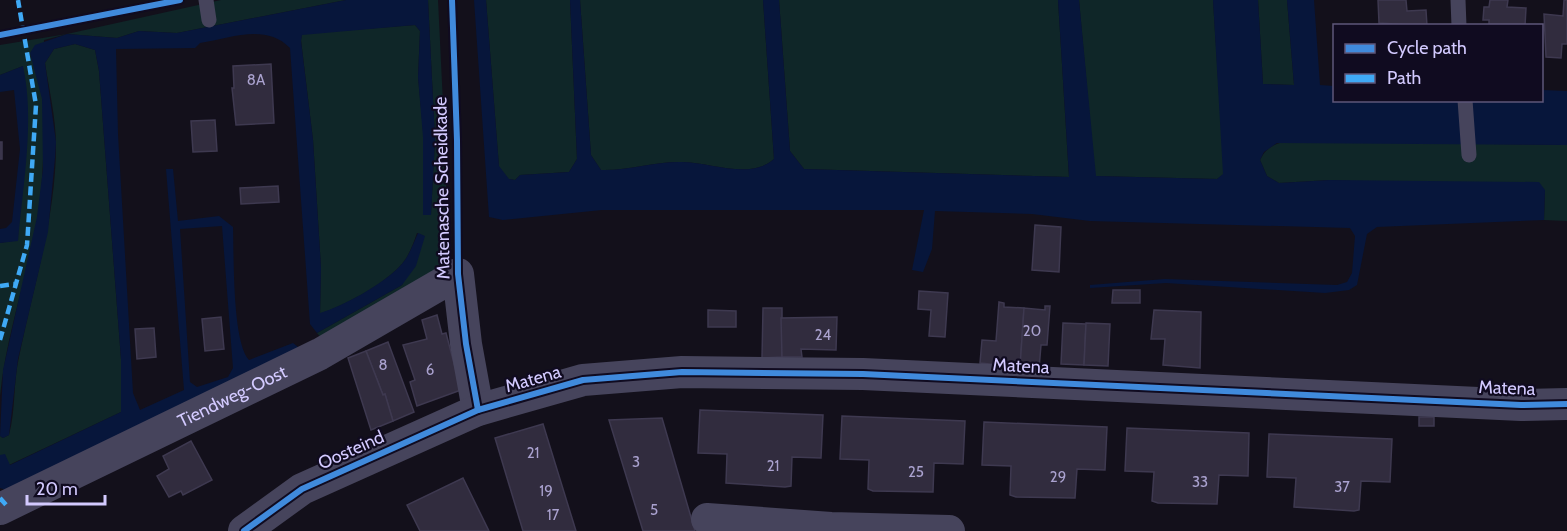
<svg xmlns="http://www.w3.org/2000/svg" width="1567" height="531" viewBox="0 0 1567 531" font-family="Cabin,sans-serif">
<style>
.green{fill:#0f2628}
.water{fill:#07163b;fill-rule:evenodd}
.building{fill:#312c3e;stroke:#3e3950;stroke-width:1.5}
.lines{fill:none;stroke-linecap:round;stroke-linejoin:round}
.service{stroke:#46445c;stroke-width:15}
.minor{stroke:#46445c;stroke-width:32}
.quiet{stroke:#3fa9f5;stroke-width:4.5;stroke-dasharray:9 4.5;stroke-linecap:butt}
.cycleway-casing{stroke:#100b20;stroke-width:10}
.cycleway{stroke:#408adc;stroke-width:6}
.labels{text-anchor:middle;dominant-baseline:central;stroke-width:4.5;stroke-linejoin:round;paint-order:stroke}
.number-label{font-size:15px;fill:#aaa2cf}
.street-label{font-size:18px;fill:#d3caff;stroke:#100b20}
</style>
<rect width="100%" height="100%" fill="#13101b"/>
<g class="green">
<path d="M221 0H346L177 33 139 31 117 38 67 34 44 40C42 99 47 157 38 215 28 276 6 334 0 396V243L18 240 23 66 0 75V45L67 34Z"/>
<path d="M428 0H438L446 166V210L438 274 325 342 317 333 402 285 424 236 417 233C413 244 409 257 400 266 380 287 346 304 320 314L321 268 313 140 301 40 302 34 415 25 420 31 418 77 431 214 435 139Z"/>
<polygon points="486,0 570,0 577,159 569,172 520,175 515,180 508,179 499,167"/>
<path d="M580 0H763L774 159C749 181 709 161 679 162 653 162 627 171 601 170L591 155Z"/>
<polygon points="779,0 1058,0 1069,177 804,169 790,151"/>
<polygon points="1079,0 1213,0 1224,174 1217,179 1095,176"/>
<polygon points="1258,0 1287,0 1294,85 1263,84"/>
<path d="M75 44 95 50 99 71 121 359V412L9 465 5 455H0V436L3 438 9 435C16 409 13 383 19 357 33 287 56 218 56 145 56 118 49 89 45 63L54 49Z"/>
<path d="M1288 141 1567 145V221L1544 220 1545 190 1330 180 1279 183 1267 176 1260 160C1266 148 1275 143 1288 141Z"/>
</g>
<g class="water">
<path d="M346 0H428L435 139 431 215H423V137L418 77 420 31 415 25 302 35 301 41 313 140 321 268 320 313C344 306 383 284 400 266 409 257 413 244 418 233L425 236 416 266 402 285 317 333 310 324 290 48C266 23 231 38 200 43L195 48 116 49 118 134 133 393 140 410 184 390 166 169H173L178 221 219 216 233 227C234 255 232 342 249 360L293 343 298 347 294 355 119 434 117 439 9 491 0 488V455L5 454 10 465 121 412V359L99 71 95 50 75 44 54 49 45 63 56 142 55 158 48 232 18 359 9 435 3 438 0 436 3 370 37 217 43 169 42 99 30 53 35 45 67 34 117 38 139 31 177 33ZM222 226 233 368 228 377 197 387 190 382 180 229Z"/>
<path d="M474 0H486L499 166 509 179 515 180 520 175 569 172 577 159 570 0H580L591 155 601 170C627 171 653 162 679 162 709 161 749 181 774 159L763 0H779L790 151 804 169 1069 177 1058 0H1079L1096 176 1217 179 1223 174 1213 0H1258L1263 84 1294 85 1287 0H1314L1320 85 1334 86V100H1542V90L1567 91V145L1277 143 1264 152 1260 160 1267 176 1279 183 1330 180 1539 182 1545 190 1544 220 1377 227 1367 234 1357 285 1349 290 1325 293 1166 283 1090 288V285L1165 279 1337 285 1347 282 1352 273 1355 236 1350 228 1090 221 1032 214 935 211 932 249 923 272 912 270 924 210H602L503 220 489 217Z"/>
<path d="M23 66C35 120 23 184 18 241L0 243V229L6 228 12 222 20 149 14 90 0 92V75Z"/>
</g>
<g class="building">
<polygon points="1378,0 1406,0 1407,11 1426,10 1427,26 1379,23"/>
<polygon points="1490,0 1508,0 1507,7 1526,8 1525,26 1489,26 1489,20 1483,20 1484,7 1489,7"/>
<polygon points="1564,0 1567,0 1567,44 1562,44 1561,58 1546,57 1544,14 1563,16"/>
<polygon points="271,64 274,123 236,125 232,88 234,88 233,66"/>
<polygon points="215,120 217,151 193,152 191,121"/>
<rect x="0" y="142" width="2" height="17"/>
<polygon points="278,186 279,202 241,204 240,188"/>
<polygon points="1035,225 1061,227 1059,272 1032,270"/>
<polygon points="1113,290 1140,290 1140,303 1112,303"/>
<polygon points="919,291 948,293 945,337 929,336 931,310 918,309"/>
<polygon points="999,302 1004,303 1004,307 1024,308 1020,367 980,363 982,340 996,341"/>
<polygon points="1045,306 1050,306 1047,345 1041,345 1039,369 1020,367 1024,308 1045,310"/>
<polygon points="763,308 782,308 782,357 762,358"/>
<polygon points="708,310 736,311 736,327 708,327"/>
<polygon points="1154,310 1201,312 1200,368 1163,365 1165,339 1151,339"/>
<polygon points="437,315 442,334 446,333 461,390 417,406 410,382 415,380 403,345 427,339 422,320"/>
<polygon points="221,317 224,349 205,351 202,319"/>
<polygon points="837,317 836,350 801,349 802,357 782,357 781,318"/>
<polygon points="1063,323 1086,324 1084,365 1061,364"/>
<polygon points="1086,323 1110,324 1108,366 1084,365"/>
<polygon points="154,328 156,357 137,359 135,329"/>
<polygon points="388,342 414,412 393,421 385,394 383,395 366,351"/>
<polygon points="366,351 383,395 385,394 393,421 371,430 348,358"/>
<polygon points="700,410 823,415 821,458 792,457 791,486 785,487 726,483 727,454 698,453"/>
<polygon points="842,416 965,421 963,464 934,463 933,492 873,491 868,489 869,460 840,459"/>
<rect x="1419" y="417" width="15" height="9"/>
<polygon points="662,418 695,531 643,531 609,420"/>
<polygon points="984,422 1107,427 1105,470 1077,469 1075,498 1016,497 1010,495 1011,466 982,465"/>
<polygon points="543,424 576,531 523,531 495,438"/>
<polygon points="1127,428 1249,433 1248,476 1219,475 1217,504 1158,503 1152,501 1154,472 1125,471"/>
<polygon points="1269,434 1392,439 1390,482 1361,481 1359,510 1354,511 1294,507 1296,478 1267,477"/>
<polygon points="191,441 212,480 183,495 181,491 169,497 157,476 169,469 163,456"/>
<polygon points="463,478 489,531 420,531 407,505"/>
</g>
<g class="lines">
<g class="service">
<polyline points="206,0 209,20"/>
<polyline points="1458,0 1459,26"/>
<polyline points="1465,100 1469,155"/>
</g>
<g class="minor">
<path id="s1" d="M0 509 320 354 458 274 466 344 478 410"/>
<polyline points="707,519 831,528 949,531"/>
<polyline points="244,531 302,489 478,410 583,380 682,372 863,374 1521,405 1567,404"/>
</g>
<g class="quiet">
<polyline points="0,286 14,284"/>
<polyline points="0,340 27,245 36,105 18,0"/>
<polyline points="0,498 7,506"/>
</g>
<g class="cycleway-casing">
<g id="cycleway">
<polyline points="452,0 457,140 458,274 466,344 478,410"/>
<polyline points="0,35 180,0"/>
<polyline points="244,531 302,489 478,410 583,380 682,372 863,374 1521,405 1567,404"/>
</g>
</g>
<use href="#cycleway" class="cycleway"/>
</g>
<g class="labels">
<g class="number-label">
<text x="256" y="80">8A</text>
<text x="1032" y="331">20</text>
<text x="823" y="335">24</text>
<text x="383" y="365">8</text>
<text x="430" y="370">6</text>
<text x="533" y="453">21</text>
<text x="636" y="462">3</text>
<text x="773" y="466">21</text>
<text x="916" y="472">25</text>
<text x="1058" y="477">29</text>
<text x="1200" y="482">33</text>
<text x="1342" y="487">37</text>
<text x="546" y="491">19</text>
<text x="654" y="510">5</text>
<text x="553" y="515">17</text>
</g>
<g class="street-label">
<text transform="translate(442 188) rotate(-91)">Matenasche Scheidkade</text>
<text transform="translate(1021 366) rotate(3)">Matena</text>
<text transform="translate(533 379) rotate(-16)">Matena</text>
<text transform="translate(1507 388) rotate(2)">Matena</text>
<text stroke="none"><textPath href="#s1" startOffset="258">Tiendweg-Oost</textPath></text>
<text transform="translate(351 450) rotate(-24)">Oosteind</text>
</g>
</g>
<rect x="1333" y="24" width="210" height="78" fill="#100b20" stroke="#5e5779" stroke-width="1.5"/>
<rect x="1345" y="44" width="30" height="9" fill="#408adc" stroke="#5e5779" stroke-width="1.5"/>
<text x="1387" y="54" font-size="18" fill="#d3caff">Cycle path</text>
<rect x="1345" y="74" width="30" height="9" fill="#3fa9f5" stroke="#5e5779" stroke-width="1.5"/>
<text x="1387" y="84" font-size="18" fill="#d3caff">Path</text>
<path d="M27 495v9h78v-9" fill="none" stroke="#d3caff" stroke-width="3"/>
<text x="36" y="495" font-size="18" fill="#d3caff" stroke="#100b20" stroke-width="4.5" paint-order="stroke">20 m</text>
</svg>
